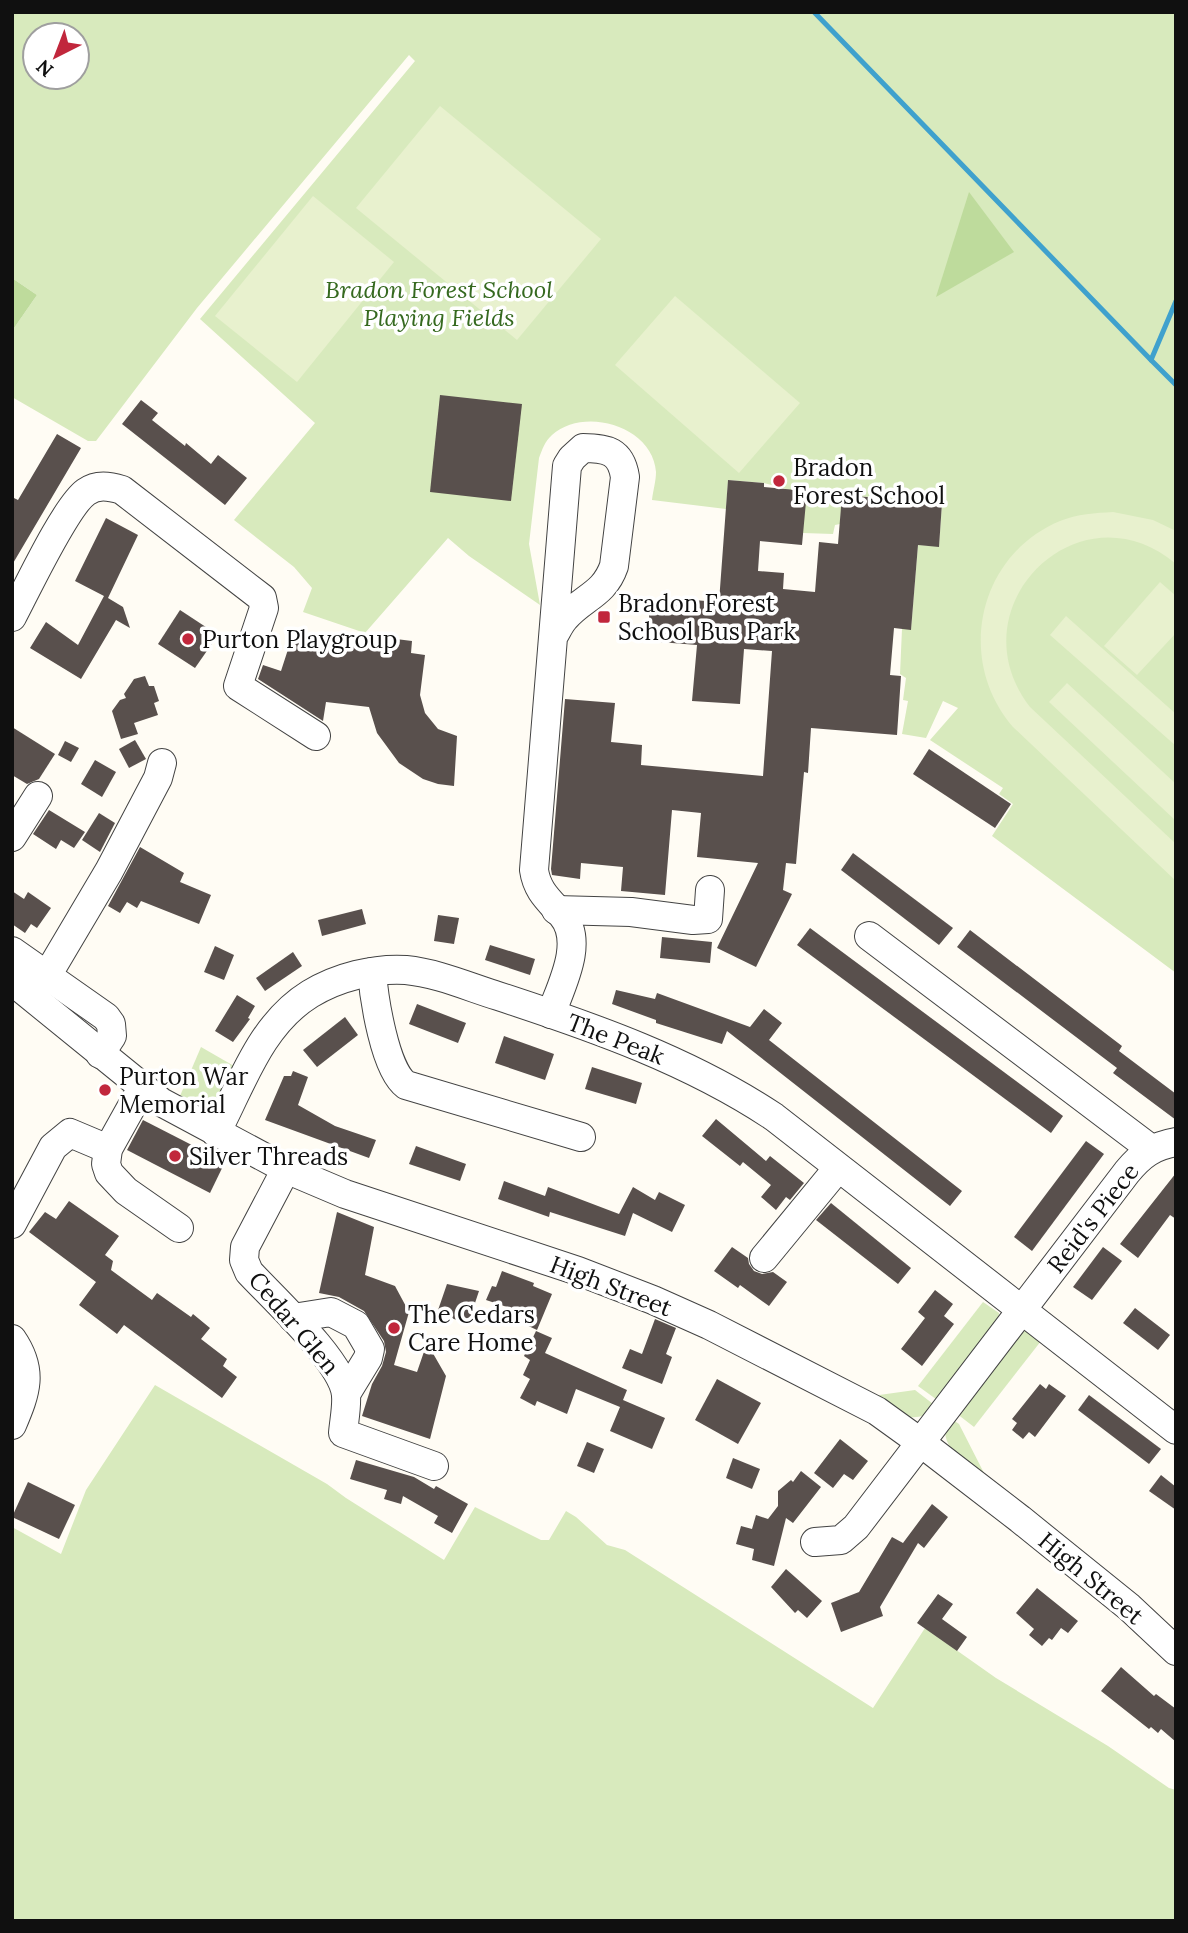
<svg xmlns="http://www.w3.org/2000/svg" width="1188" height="1933" viewBox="0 0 1188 1933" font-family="Lora,serif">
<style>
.green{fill:#d8eabd;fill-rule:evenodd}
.forest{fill:#bedb9c}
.pitch{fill:#e8f1ce}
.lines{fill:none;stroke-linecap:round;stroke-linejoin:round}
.stream{stroke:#3fa1cd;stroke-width:5}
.building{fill:#59504d}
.minor-casing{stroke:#434343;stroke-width:30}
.minor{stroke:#fff;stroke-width:28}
.poi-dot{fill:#c1273c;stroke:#fff;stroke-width:2.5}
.labels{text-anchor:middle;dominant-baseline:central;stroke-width:7;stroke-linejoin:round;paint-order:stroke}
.park-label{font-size:24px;font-style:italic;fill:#35691f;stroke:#fff}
.poi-label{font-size:24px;fill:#101010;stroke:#fff;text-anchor:start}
.street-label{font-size:24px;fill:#101010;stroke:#fff}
</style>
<rect width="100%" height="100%" fill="#fffcf4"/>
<g class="green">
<path d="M12 12H1176V973L992 836 1013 804 999 794 1003 788 930 740 958 708 943 701 926 738 902 734 908 701 903 700 906 678 900 674 902 629H911L918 545 939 546 942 503 842 495 840 524 835 525 833 534 803 533 786 489 764 483 728 480 726 509 652 500C653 491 656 481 656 472 653 426 584 406 552 435 545 441 542 450 539 458L529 544 540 605 469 556 448 538 365 633 303 612 312 588 294 567 234 520 315 423 200 319 415 61 409 55 197 308 96 441H88L12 397V331L37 295 12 278ZM35 35H77V77H35Z"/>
<polygon points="201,1047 234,1066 212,1107 198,1108 180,1096"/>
<polygon points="983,1302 999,1313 998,1325 940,1402 918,1386"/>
<polygon points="1028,1331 1041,1341 974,1427 952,1410 1017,1332"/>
<polygon points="155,1385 327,1484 346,1498 444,1560 475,1507 541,1540 549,1540 566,1511 576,1517 607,1545 625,1550 873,1708 925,1628 996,1678 1108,1746 1169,1788 1176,1790 1176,1921 12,1921 12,1527 61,1554 86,1490"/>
<path d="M915 1390 937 1407C910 1429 897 1411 872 1396Z"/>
<path d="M947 1416 959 1424 985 1475C961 1457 938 1450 947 1416Z"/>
</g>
<g class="forest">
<polygon points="969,192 1014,252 936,297"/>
<polygon points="12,278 37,295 12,331"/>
</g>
<g class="pitch">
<polygon points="440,106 601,239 517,340 356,208"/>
<polygon points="313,196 394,262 297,382 215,316"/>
<polygon points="675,296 800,403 739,473 615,365"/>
<path d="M1113 512 1153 520 1176 531V564C1080 482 953 607 1030 707L1176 844V881L1013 727C955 660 978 555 1060 521 1077 514 1096 513 1113 512Z"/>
<polygon points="1160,582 1176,596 1176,633 1137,675 1104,646"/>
<polygon points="1066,616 1176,714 1176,746 1050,635"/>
<polygon points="1067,683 1176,784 1176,821 1049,702"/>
</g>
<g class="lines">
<g class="stream">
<polyline points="814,12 1151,360 1176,301"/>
<polyline points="1151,360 1176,385"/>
</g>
</g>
<g class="building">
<polygon points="440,395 522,404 511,501 430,492"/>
<polygon points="141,400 158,413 152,420 185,446 186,443 211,464 218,455 247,478 225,505 122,424"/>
<polygon points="57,434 81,448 12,565 12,497 18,500"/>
<polygon points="728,480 764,483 764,487 807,491 802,545 760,541 758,571 784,573 783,589 815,592 819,542 838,544 842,495 942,503 939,547 918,545 911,630 894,628 890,675 901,676 897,735 811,728 808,773 804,772 796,864 786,863 783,890 792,894 756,967 717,948 758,863 697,857 701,813 672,810 665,895 621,891 623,867 581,863 580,879 552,875 551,869 565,699 615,703 611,742 642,745 641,765 763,776 772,651 744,649 740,704 692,701 697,645 647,641 650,606 666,607 667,598 719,602"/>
<polygon points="106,518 138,535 108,598 123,607 130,628 116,620 81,679 30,648 46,622 78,645 104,596 75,581"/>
<polygon points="180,610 218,635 195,668 158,644"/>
<polygon points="293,634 337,641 337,644 379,647 379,642 396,643 396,639 412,641 411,653 425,655 420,695 425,713 438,729 457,736 454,786 438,784 423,779 399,763 377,733 369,707 326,702 323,721 258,679 263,665 281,671"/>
<polygon points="145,676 149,686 154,686 159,701 154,703 158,715 134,723 138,734 121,739 112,711 120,700 126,698 124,694 134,679"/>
<polygon points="12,727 55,754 39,779 27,784 12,775"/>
<polygon points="135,740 146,759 129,768 119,749"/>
<polygon points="65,741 79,748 71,762 58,755"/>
<polygon points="929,749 1011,804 995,828 913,774"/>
<polygon points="95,760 116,772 102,797 81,784"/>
<polygon points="49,810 85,832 74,848 61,840 56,849 33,834"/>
<polygon points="99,813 115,823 100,852 82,840"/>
<polygon points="140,847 184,873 180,882 211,895 199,924 141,901 137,908 127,902 120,913 108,906"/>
<polygon points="853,853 953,928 939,945 841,870"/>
<polygon points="12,891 24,899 28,892 51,908 37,928 31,924 25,933 12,924"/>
<polygon points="362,909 366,924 322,936 318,920"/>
<polygon points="438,915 459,918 454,944 434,941"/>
<polygon points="810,928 1063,1116 1051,1133 797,945"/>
<polygon points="970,930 1122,1046 1119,1051 1176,1094 1176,1120 1113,1073 1117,1068 957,947"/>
<polygon points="662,937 712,942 710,963 660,958"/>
<polygon points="490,945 535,959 530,975 485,960"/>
<polygon points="215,946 234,955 224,980 204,972"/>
<polygon points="293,952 302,966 265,991 256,978"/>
<polygon points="616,990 655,999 657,993 750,1027 764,1009 782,1023 769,1040 962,1191 950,1206 727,1031 722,1044 656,1023 656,1020 612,1004"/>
<polygon points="237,995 255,1006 248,1018 250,1019 233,1042 215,1031"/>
<polygon points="417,1004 466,1023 458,1043 409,1024"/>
<polygon points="345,1017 358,1035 317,1067 303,1050"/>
<polygon points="504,1036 554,1054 545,1080 495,1063"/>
<polygon points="592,1067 642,1083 636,1104 585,1089"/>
<polygon points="293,1071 308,1077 298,1105 335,1126 376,1140 369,1158 265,1120 284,1076 291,1076"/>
<polygon points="716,1119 766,1161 770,1156 804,1183 790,1200 786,1197 776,1210 761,1197 771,1185 743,1162 740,1166 702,1136"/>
<polygon points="143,1120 225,1162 210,1193 127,1150"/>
<polygon points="1086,1141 1104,1154 1032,1251 1014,1237"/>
<polygon points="416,1146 466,1164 460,1181 409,1164"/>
<polygon points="1176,1173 1176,1219 1170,1215 1138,1258 1120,1244"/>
<polygon points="504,1181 545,1196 548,1187 619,1214 633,1187 655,1200 659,1192 685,1205 672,1232 633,1213 625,1236 550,1212 549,1217 498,1199"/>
<polygon points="69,1201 119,1236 105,1255 113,1261 111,1270 152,1300 157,1293 191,1317 193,1314 210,1328 201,1339 227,1359 223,1366 237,1377 222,1398 124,1325 117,1334 79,1305 96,1282 29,1232 45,1212 56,1219"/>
<polygon points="831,1203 911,1268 898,1284 816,1220"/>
<polygon points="337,1212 374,1227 365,1275 395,1286 409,1312 394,1365 417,1372 427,1343 446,1376 430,1439 362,1416 372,1384 382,1366 386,1352 384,1341 364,1311 339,1297 319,1293"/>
<polygon points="732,1247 748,1258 749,1264 754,1271 762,1274 773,1272 787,1282 769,1306 740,1285 738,1288 714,1271"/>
<polygon points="1103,1247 1122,1261 1092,1300 1073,1287"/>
<polygon points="502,1271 534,1283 533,1286 552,1294 537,1330 522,1323 525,1317 512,1311 513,1309 486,1300 492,1286 496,1287"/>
<polygon points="447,1284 479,1291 468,1324 437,1313"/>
<polygon points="935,1290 953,1304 944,1316 954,1324 922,1366 901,1349 925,1318 918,1312"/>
<polygon points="1135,1308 1170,1335 1158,1350 1123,1323"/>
<polygon points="655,1319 676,1328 666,1354 672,1357 662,1384 622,1368 630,1349 642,1354"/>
<polygon points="536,1331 552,1338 545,1353 627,1390 623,1400 665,1418 652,1449 610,1431 620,1407 576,1389 567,1414 537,1401 535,1406 520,1398 530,1379 523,1375 530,1360 524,1356"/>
<polygon points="717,1379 761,1403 738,1444 695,1420"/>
<polygon points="1040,1384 1046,1389 1049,1384 1066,1396 1035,1437 1029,1432 1023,1439 1012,1430 1017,1423 1012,1419"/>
<polygon points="1089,1395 1161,1449 1149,1464 1078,1410"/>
<polygon points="840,1439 868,1461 853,1480 844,1474 833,1488 814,1473"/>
<polygon points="587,1442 604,1449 594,1473 577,1466"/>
<polygon points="733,1458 760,1469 752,1489 726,1478"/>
<polygon points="356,1460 414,1477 434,1489 436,1486 468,1504 452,1533 434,1523 438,1516 403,1496 401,1504 384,1499 387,1490 350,1479"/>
<polygon points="801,1471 821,1487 793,1523 786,1518 774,1566 752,1560 754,1549 736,1544 741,1526 752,1529 756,1515 768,1519 778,1506 778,1491 791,1480 793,1482"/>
<polygon points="1161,1475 1176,1487 1176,1510 1149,1491"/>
<polygon points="28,1482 75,1505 59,1539 12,1517"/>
<polygon points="932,1504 948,1517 924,1548 918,1543 880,1607 883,1616 841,1632 831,1603 859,1592 892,1537 903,1543"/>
<polygon points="786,1569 822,1601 807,1618 798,1610 795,1613 771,1587"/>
<polygon points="1037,1588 1078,1621 1068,1633 1061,1628 1052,1640 1049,1638 1042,1646 1029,1635 1034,1629 1016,1613"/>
<polygon points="938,1594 953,1604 942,1619 967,1637 957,1651 917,1623"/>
<polygon points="1121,1667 1154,1696 1156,1694 1176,1709 1176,1742 1161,1729 1158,1733 1151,1727 1149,1729 1101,1691"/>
</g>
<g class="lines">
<g class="minor-casing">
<g id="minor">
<path d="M12 617C26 591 65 507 86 492 97 484 109 486 122 490L262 598 264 608 238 686 316 736"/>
<polyline points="12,837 38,796"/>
<polyline points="556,910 631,912 693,920 708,919 710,890"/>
<polyline points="869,936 1151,1149"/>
<polyline points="12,951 106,1017 111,1024 112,1036 100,1054"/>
<path d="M372 972C374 999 385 1070 406 1085L581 1137"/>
<polyline points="48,974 109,871 158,778 162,763"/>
<polyline points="12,981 161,1102 286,1169 345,1194 578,1271 653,1300 709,1325 877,1411 920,1442 1020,1519 1129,1607 1176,1651"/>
<path d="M551 1014C561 986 585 942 562 915 549 900 537 891 534 870L567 466 572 458 583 448C607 448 621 451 625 477L614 566C604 595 583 597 565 618 560 623 557 631 553 637"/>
<polyline points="142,1088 108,1149 106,1164 109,1173 126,1191 179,1228"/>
<path d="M216 1133C242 1084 260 1025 310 994 338 977 374 968 406 970 437 973 469 987 498 996 593 1027 690 1061 774 1117L1176 1430"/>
<path d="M286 1169 245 1247 244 1260 249 1272C273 1298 343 1362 346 1395 347 1407 344 1421 343 1433L434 1466"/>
<polyline points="12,1224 53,1147 70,1133 108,1149"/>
<polyline points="764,1258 838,1168"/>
<polyline points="293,1318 331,1312 356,1325 370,1349 368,1358 346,1394"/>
<path d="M12 1339C34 1371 26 1392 12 1425"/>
<path d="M815 1542 841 1540 856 1527 1127 1172C1141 1155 1153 1146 1176 1142"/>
</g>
</g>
<use href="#minor" class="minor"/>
</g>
<g class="poi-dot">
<circle cx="779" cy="481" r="7"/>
<rect x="597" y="610" width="14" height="14" rx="3.5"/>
<circle cx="188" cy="639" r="7"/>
<circle cx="105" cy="1090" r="7"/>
<circle cx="175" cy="1156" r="7"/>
<circle cx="394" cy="1328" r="7"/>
</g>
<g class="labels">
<g class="park-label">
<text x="439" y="289">Bradon Forest School<tspan x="439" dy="28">Playing Fields</tspan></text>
</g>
<g class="poi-label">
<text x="793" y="467">Bradon<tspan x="793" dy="28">Forest School</tspan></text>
<text x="618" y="603">Bradon Forest<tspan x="618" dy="28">School Bus Park</tspan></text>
<text x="202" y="639">Purton Playgroup</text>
<text x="119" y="1076">Purton War<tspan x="119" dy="28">Memorial</tspan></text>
<text x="189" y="1156">Silver Threads</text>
<text x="408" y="1314">The Cedars<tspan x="408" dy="28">Care Home</tspan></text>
</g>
<g class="street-label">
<text transform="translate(616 1039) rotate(21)">The Peak</text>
<text transform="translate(1093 1218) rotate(-52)">Reid's Piece</text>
<text transform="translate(611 1286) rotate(21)">High Street</text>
<text transform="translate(294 1323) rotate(50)">Cedar Glen</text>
<text transform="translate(1091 1578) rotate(40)">High Street</text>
</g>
</g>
<rect width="1188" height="1933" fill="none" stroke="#101010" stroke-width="28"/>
<g transform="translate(56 56) rotate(222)"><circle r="33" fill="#ffffff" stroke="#9f9f9f" stroke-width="2"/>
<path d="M0-5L12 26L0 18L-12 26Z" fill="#c1273c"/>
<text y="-10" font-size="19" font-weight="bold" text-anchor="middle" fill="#101010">N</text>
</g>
</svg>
